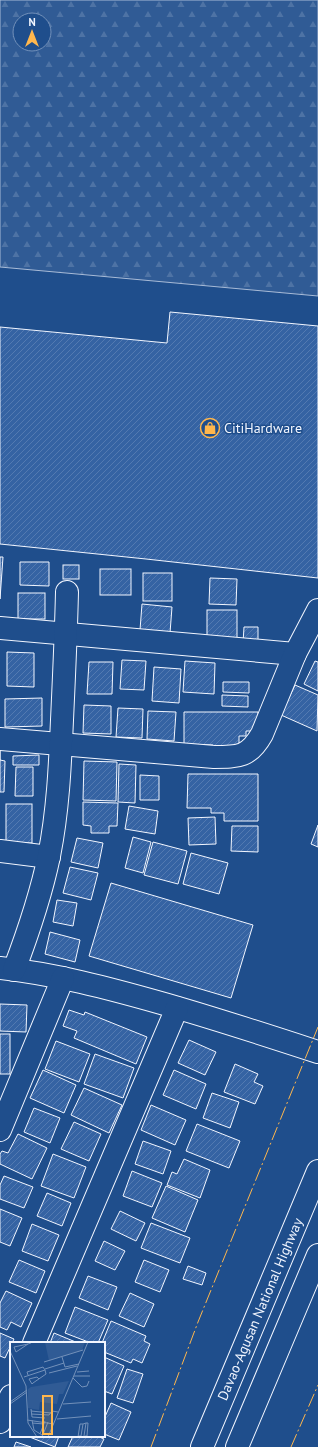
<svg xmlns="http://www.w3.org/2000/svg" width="318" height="1447" viewBox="0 0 318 1447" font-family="'PT Sans',sans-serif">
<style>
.forest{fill:url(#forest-firs);stroke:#a8bbd7;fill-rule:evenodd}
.building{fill:url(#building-hatch);stroke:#f2f6ff}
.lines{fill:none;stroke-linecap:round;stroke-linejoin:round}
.minor-casing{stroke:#f2f6ff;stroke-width:24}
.highway-casing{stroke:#f2f6ff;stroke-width:24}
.minor{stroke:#1f4e8c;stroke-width:22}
.highway{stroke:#1f4e8c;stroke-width:22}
.power{stroke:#ffb74d;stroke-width:1;stroke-dasharray:14 3 2 3;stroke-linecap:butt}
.labels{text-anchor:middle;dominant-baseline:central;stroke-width:3;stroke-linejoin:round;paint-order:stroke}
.poi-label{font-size:14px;fill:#f2f6ff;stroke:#1f4e8c;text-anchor:start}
.street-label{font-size:14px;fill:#f2f6ff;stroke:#1f4e8c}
.inset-road{fill:none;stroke:#7391ba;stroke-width:1}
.view{fill:#ffb74d;fill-opacity:0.15;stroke:#ffb74d;stroke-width:2}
.inset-edge{fill:none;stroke:#f2f6ff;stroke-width:2}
</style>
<defs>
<pattern id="forest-firs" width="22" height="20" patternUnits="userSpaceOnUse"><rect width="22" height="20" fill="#305b95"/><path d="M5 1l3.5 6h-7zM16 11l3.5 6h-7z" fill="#4e73a5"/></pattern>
<pattern id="building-hatch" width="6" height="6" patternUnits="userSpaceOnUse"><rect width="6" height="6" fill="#3563a3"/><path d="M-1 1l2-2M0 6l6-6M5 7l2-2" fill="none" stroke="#537ab1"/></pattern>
</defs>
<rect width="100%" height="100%" fill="#1f4e8c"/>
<path class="forest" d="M0 0H318V296L0 267ZM20 20H44V44H20Z"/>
<g class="building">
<polygon points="170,312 318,326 318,578 146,559 0,544 0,327 167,343"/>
<polygon points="0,557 3,557 0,599"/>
<polygon points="20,562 49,562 49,586 20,585"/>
<rect x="63" y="565" width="16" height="14"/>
<rect x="100" y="569" width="31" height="26"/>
<rect x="143" y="573" width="29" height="28"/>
<polygon points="210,578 237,579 236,605 209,604"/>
<rect x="18" y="593" width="27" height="26"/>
<polygon points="142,604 172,607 170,633 140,630"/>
<rect x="207" y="610" width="30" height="28"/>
<polygon points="244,627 258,627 258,643 243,643"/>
<polygon points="7,652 34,653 34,687 7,686"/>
<polygon points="122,660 146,661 144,690 120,689"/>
<polygon points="185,661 215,663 214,694 183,692"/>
<polygon points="315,661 318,662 318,691 304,684"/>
<polygon points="89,662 113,662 112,694 87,694"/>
<polygon points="154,667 181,669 179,703 152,701"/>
<polygon points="223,682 249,682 249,693 223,692"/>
<polygon points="295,685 318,695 317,731 281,715"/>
<polygon points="222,695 248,696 248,707 222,706"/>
<polygon points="42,698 42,726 5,727 5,699"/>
<polygon points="84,705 111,706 111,734 83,733"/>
<polygon points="118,708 143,709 142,738 116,737"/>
<polygon points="148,711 176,712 174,741 147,739"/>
<polygon points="184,712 258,712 258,731 246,731 246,736 239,736 239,745 235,745 235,750 213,750 213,745 184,744"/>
<polygon points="0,751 0,760 5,761 4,792 0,792"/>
<polygon points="39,755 39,765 13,765 13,756"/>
<polygon points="84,761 117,762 116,801 83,800"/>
<polygon points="119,764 136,765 135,803 118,802"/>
<polygon points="16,767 33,767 33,796 15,796"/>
<polygon points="188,774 258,774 258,821 224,821 224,813 211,813 211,808 187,808"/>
<polygon points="140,775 159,776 159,800 140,800"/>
<polygon points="83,802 118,803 117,826 109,826 109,833 91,833 91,826 83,825"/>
<rect x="6" y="804" width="26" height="39"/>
<polygon points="129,806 158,811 155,834 125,829"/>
<polygon points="215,817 216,844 189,845 188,818"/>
<polygon points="318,825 318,847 311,844"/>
<polygon points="232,826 258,826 258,852 231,851"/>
<polygon points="133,837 151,842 143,873 125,868"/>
<polygon points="77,838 103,843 98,868 71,862"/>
<polygon points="153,842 187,851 178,884 144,875"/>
<polygon points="191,853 228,863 219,894 183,884"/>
<polygon points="70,867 98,873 91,900 63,893"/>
<polygon points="111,883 253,925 231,998 89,956"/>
<polygon points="57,900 77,903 73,926 53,922"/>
<polygon points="50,932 80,940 75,962 45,954"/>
<polygon points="0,1004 27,1005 26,1032 0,1031"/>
<polygon points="69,1010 84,1015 85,1012 147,1037 136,1064 74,1038 77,1031 63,1026"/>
<rect x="0" y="1034" width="10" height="40"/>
<polygon points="189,1040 216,1052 205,1075 178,1063"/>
<polygon points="56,1041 90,1054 79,1082 45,1069"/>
<polygon points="95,1054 134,1068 123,1098 84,1084"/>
<polygon points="235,1064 258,1074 254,1082 263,1086 255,1104 224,1092"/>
<polygon points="43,1070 76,1085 64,1113 30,1098"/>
<polygon points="174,1070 206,1084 196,1109 163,1095"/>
<polygon points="84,1088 122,1105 109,1133 71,1115"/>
<polygon points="212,1093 239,1102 230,1128 203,1118"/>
<polygon points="151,1105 186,1120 175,1145 141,1130"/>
<polygon points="34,1108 60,1118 50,1143 24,1132"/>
<polygon points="74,1122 101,1134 89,1161 61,1149"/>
<polygon points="197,1124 240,1141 229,1168 186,1151"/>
<polygon points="18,1134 47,1148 32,1179 0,1164 0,1154 2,1151 8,1153"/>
<polygon points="143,1141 171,1151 163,1174 135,1164"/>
<polygon points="53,1154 86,1167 74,1198 41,1186"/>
<polygon points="184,1159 210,1170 200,1198 167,1185 172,1172 177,1174"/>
<polygon points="132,1171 162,1183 152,1207 123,1196"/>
<polygon points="4,1176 33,1187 24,1208 0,1199 0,1185"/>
<polygon points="166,1186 198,1200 185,1232 152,1218"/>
<polygon points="47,1193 71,1203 62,1226 37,1216"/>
<polygon points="0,1209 22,1218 10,1246 0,1242"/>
<polygon points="120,1211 145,1223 136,1241 111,1229"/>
<polygon points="151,1223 190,1238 180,1263 141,1248"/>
<polygon points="32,1224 59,1235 48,1261 22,1251"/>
<polygon points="104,1241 125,1251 115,1270 95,1261"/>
<polygon points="19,1260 45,1271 36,1293 9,1282"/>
<polygon points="144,1260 169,1270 160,1292 135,1282"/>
<polygon points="188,1266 206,1273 202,1285 183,1279"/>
<polygon points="88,1276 117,1287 108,1310 79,1298"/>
<polygon points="6,1291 32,1303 21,1327 11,1322 7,1330 0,1327 0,1303"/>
<polygon points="130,1293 154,1304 144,1327 119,1316"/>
<polygon points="75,1307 108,1320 98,1343 91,1343 65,1333"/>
<polygon points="111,1321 146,1336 144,1341 150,1344 142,1363 133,1359 131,1363 104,1352 104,1343 102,1343"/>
<polygon points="0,1333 14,1339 5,1358 0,1356"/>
<polygon points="54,1333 78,1343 50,1343"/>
<polygon points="104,1357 124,1366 112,1394 104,1391"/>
<polygon points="127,1369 143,1374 133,1403 117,1398"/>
<polygon points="111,1403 131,1412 119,1440 104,1434 104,1419"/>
<polygon points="27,1436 59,1436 55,1447"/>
<polygon points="73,1436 97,1436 104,1439 100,1447 68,1447"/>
<polygon points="16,1442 31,1447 14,1447"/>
</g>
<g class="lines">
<g class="minor-casing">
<g id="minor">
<polyline points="0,628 295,654"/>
<path d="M0 739 214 757C239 757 249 757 262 734L295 654 318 610"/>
<polyline points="0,851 49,857"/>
<path d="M0 968C55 974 108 988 161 1003 214 1018 266 1035 318 1052"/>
<path d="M14 970C28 933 41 895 49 856 58 811 60 766 62 720 64 677 66 635 67 592"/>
<polyline points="0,1130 63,978"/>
<polyline points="34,1343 177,1008"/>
<polyline points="0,1422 11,1396"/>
</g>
</g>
<g class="highway-casing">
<g id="highway">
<polyline points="202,1447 318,1171"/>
<polyline points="237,1447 318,1255"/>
</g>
</g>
<use href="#minor" class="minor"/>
<use href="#highway" class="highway"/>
<g class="power">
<polyline points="151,1447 198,1322 318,1027"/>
<polyline points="291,1447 318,1385"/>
</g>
</g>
<defs>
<g id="shop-ring" transform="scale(1)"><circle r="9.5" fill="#1f4e8c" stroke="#ffb74d" stroke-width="1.5"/><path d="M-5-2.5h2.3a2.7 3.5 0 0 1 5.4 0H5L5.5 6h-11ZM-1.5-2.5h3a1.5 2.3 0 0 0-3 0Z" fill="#ffb74d"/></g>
</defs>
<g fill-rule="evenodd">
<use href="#shop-ring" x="210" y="428"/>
</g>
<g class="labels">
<g class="poi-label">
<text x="224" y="428">CitiHardware</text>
</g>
<g class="street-label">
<text transform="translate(260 1309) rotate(-67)">Davao-Agusan National Highway</text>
</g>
</g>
<g transform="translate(10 1342)">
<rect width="95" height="95" fill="#1f4e8c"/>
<path d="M35 0H75L72 8 39 19Z" fill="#305b95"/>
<path d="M59 39 53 52H49L47 62 30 60 29 68 18 66V47L21 45Z" fill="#305b95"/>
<path class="inset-road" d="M18 2 4 5 6 10 18 2 21 1V0M0 9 16 44 18 81 27 95M52 15 55 25 69 22M34 20 73 8M35 27 54 21M67 30 79 29M39 31 67 24M18 33 17 30 33 25 35 28M64 34H80M14 35 35 28M63 36 72 45 77 44 79 39M29 37 27 35 19 37 22 42 23 41 36 32 35 28M0 60 17 48M0 62 17 50M53 62 81 60M21 67 22 75 35 76M21 69 41 71M21 72 39 73 42 69 48 70M47 77 81 74M17 78 44 82M22 78 24 88 32 93M22 81 34 82M30 92 35 79M68 94H71L73 82 76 81 74 94M75 94H77L78 81H76M32 95 38 80M38 95 78 0M68 95 70 82H73"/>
<path class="view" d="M33 54H42V92H33Z"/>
<rect width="95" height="95" class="inset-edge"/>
</g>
<g transform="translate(32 32)"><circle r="19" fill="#1f4e8c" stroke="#7391ba"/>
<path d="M0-3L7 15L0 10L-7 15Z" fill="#ffb74d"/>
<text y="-6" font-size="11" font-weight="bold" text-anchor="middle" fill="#f2f6ff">N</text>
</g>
</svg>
